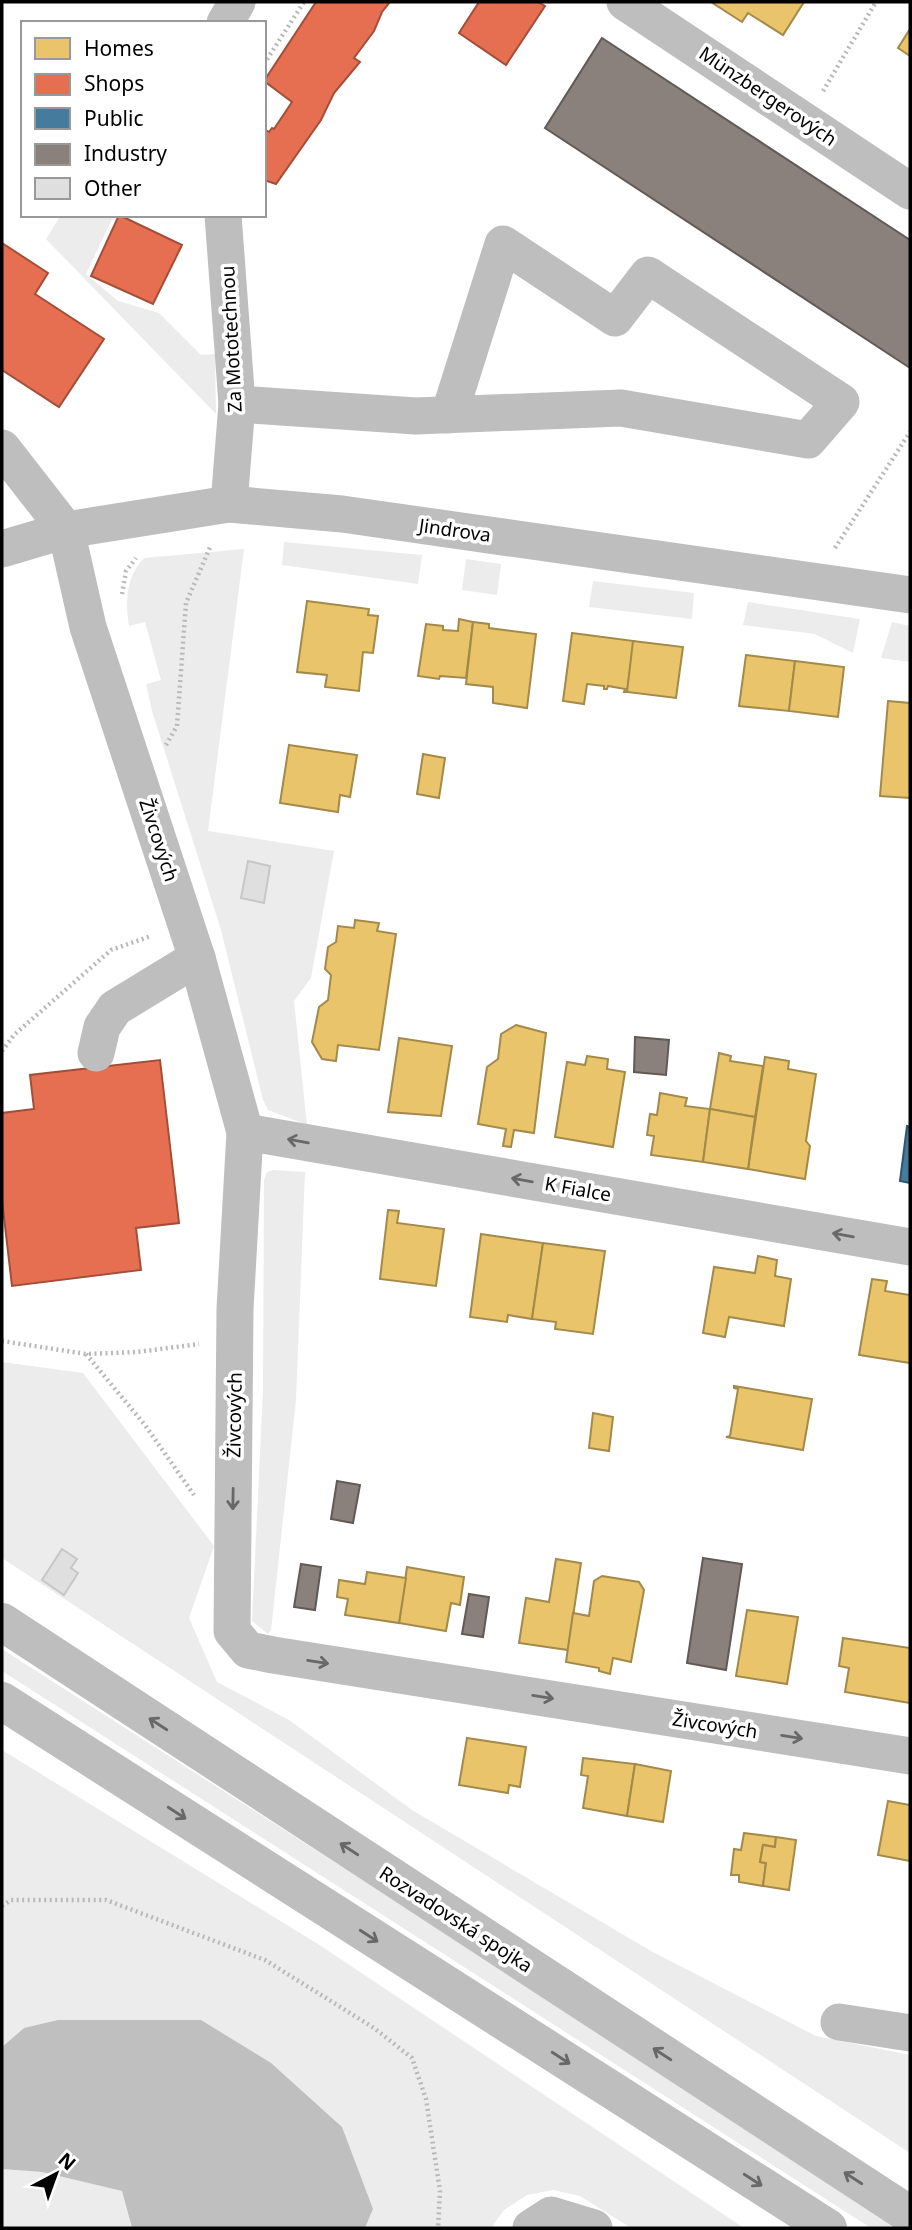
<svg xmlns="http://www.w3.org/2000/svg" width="912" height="2230" viewBox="0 0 912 2230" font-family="'Noto Sans',sans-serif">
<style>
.green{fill:#ececec;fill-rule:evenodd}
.water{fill:#bfbfbf}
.homes{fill:#e9c46a;stroke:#a3894a;stroke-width:2}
.shops{fill:#e76f51;stroke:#a24e39;stroke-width:2}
.public{fill:#457b9d;stroke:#30566e;stroke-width:2}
.industry{fill:#8a817c;stroke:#615a57;stroke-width:2}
.building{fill:#dfdfdf;stroke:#c7c7c7;stroke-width:2}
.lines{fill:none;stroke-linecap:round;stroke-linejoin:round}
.path{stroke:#b9b9b9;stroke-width:4.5;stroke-dasharray:2 3.5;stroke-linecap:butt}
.minor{stroke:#bebebe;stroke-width:37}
.highway{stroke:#bebebe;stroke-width:38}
.oneway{stroke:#686868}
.labels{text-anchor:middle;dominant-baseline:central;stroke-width:7;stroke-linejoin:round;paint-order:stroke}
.street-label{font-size:19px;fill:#000;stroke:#fff}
</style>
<rect width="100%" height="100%" fill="#fff"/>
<g class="green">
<polygon points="61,215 114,215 86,274 118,301 159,313 201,355 215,354 216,414 46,239"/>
<polygon points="284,542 422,555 418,584 282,565"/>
<path d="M244 549 208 831 334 851 311 978 294 1001 307 1125 268 1110 263 1100 221 930 152 711 146 684 161 680 145 622 129 626C125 602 126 576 144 558ZM248 862 270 866 263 902 242 898Z"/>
<polygon points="466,559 501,564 497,595 462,590"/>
<polygon points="593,581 694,593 692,619 589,607"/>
<polygon points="748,602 860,619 853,653 815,634 743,625"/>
<polygon points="892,622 910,626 910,662 881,658"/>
<polygon points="273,1170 305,1172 296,1400 271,1630 268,1634 252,1621 263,1391 264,1180 267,1172"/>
<path d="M2 1362 83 1373 214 1546 189 1618 217 1682 289 1720 412 1810 651 1951 816 2036 910 2055V2153L2 1558ZM62 1549 76 1558 71 1568 78 1574 65 1595 42 1580Z"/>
<polygon points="2,1649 905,2228 871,2228 2,1671"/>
<polygon points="2,1750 321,1946 744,2228 631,2228 580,2196 553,2190 527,2195 504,2210 491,2228 365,2228 373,2209 24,2028 2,2047"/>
<polygon points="2,2169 42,2172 122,2191 132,2228 2,2228"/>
</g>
<polygon class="water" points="58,2020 201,2020 271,2063 342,2127 373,2209 365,2228 132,2228 122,2191 42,2172 2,2169 2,2047 24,2028"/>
<g class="homes">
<polygon points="711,2 804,2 783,35 748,13 742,22"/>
<polygon points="910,29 910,56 898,48"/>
<polygon points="307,601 369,609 368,615 378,616 373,653 363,652 359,691 325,687 327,675 297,672"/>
<polygon points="459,619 473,622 466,678 440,676 439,679 418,676 426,624 443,626 443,630 458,631"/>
<polygon points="473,622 489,624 489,628 536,634 527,708 493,703 493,687 466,684"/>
<polygon points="572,633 634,641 627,692 624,692 625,689 608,686 607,689 604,689 604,686 587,684 584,704 563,701"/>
<polygon points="633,641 683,647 676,698 627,692"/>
<polygon points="746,655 795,661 789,711 739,706"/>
<polygon points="795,661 844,667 838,717 789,711"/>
<polygon points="888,701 910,703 910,798 880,796"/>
<polygon points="289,745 357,755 350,797 340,795 338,812 280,803"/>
<polygon points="423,754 445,758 439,798 417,794"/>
<polygon points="355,920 379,923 377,931 396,934 379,1050 338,1045 336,1061 322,1059 312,1042 319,1007 328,1000 331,975 325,969 328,947 336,942 338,926 354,928"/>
<polygon points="516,1025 546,1033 534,1133 514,1130 511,1147 503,1146 506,1129 478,1124 487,1067 498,1059 501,1034"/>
<polygon points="399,1038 452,1046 441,1116 388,1112"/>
<polygon points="719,1053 731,1056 730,1061 763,1066 755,1117 710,1109"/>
<polygon points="587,1056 608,1059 607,1069 625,1072 613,1147 555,1137 567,1062 585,1065"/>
<polygon points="765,1057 789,1061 788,1069 816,1074 806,1141 810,1146 805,1179 748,1169"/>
<polygon points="660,1093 687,1098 685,1106 710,1109 703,1162 651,1155 654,1136 647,1135 650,1114 657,1115"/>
<polygon points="710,1109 755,1117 748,1169 703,1162"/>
<polygon points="388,1210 399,1211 397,1223 444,1229 436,1286 380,1279"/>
<polygon points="481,1234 543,1243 532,1319 508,1315 507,1322 470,1317"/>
<polygon points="543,1243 605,1251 593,1334 555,1329 556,1322 532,1319"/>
<polygon points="758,1256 777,1260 775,1276 791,1279 784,1326 729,1317 725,1337 703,1333 714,1267 755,1273"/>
<polygon points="872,1279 887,1281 885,1291 910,1295 910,1363 859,1355"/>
<polygon points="734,1386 812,1399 803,1450 726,1437 730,1436 738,1389 734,1388"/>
<polygon points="593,1413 613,1417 609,1451 589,1448"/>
<polygon points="556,1559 581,1563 568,1650 519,1643 526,1598 549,1602"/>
<polygon points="407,1567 464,1577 460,1605 451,1603 446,1631 399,1623"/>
<polygon points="367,1572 406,1578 399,1623 345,1615 348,1599 337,1597 339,1580 365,1584"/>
<polygon points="602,1576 639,1582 644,1590 631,1662 613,1658 610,1674 599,1671 599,1668 566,1662 573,1613 589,1616 594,1581"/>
<polygon points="747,1610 798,1617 787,1684 736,1676"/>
<polygon points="843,1638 910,1648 910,1703 845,1692 849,1668 839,1666"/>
<polygon points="467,1738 526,1747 520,1787 509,1785 508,1793 459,1785"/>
<polygon points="583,1758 635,1764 627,1816 583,1808 588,1776 581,1775"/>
<polygon points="635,1764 671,1771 663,1822 627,1816"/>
<polygon points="888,1801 910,1805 910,1861 878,1855"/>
<polygon points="744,1833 776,1837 775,1847 763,1845 760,1862 766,1863 763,1886 739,1882 739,1875 731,1875 734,1849 741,1850"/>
<polygon points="776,1837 796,1840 789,1890 763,1886 766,1863 760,1862 763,1845 775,1847"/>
</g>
<g class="shops">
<polygon points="316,2 390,2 382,12 374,31 354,58 360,62 334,93 321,120 276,184 264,180 264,129 269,132 272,128 274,129 292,102 264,81"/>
<polygon points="479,2 538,2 545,6 506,65 459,33"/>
<polygon points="119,215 182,245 153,304 91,276"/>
<polygon points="2,243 48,273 35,294 104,339 59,407 2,370"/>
<polygon points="160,1060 179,1223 136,1228 141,1270 12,1286 2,1200 2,1113 34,1109 30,1075"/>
</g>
<polygon class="public" points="907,1126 910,1127 910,1183 900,1181"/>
<g class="industry">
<polygon points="602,38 910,240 910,368 545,128"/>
<polygon points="635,1037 669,1040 666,1075 634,1072"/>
<polygon points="337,1481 360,1485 353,1523 331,1519"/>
<polygon points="703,1558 742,1564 726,1670 687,1663"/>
<polygon points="301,1564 321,1567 315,1610 294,1607"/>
<polygon points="469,1594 489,1597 483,1637 462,1634"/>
</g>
<g class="building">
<polygon points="248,861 270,866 264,903 241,898"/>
<polygon points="62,1549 77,1559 71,1568 78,1573 64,1595 42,1580"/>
</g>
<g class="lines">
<g class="path">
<polyline points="264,64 304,2"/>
<polyline points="823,91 876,2"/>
<polyline points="835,548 910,432"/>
<polyline points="122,594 126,571 136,558"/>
<polyline points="166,745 177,726 186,603 211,545"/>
<polyline points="2,1051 14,1035 111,950 151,936"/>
<polyline points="2,1341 86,1354 137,1352 199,1344"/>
<polyline points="86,1354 145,1425 194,1495"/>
<polyline points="2,1906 11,1900 106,1900 265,1960 374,2028 412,2058 426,2099 440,2191 438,2228"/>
</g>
<g class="minor">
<polyline points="625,2 910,191"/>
<polyline points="225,23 237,2"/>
<polyline points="223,215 237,404 229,504"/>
<polyline points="237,404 416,416 621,408 808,440 841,402 648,275 615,318 503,244 449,415"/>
<polyline points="2,448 66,530 88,627 197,958 245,1132 235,1309 232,1631 248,1650 273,1655 910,1756"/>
<polyline points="2,549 66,530 229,504 342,514 910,595"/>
<polyline points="96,1053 102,1027 115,1008 197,958"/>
<polyline points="245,1132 910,1247"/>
<polyline points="839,2022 910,2033"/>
<polyline points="531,2228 551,2215 594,2228"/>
</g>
<g class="highway">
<polyline points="2,1622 910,2215"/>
<polyline points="2,1701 828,2228"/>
</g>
</g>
<defs><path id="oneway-shaft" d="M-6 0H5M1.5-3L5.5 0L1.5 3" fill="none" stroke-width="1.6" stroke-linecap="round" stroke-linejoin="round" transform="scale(1.75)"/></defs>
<g class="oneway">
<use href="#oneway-shaft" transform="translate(298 1141) rotate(-170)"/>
<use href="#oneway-shaft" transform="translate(522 1180) rotate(-170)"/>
<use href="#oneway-shaft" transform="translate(843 1235) rotate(-170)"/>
<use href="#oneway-shaft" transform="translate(233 1499) rotate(91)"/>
<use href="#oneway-shaft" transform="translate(318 1662) rotate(9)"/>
<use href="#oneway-shaft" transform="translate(543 1697) rotate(9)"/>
<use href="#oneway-shaft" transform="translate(158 1724) rotate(-147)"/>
<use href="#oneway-shaft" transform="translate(792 1737) rotate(9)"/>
<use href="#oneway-shaft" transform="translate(177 1813) rotate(33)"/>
<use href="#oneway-shaft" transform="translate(349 1849) rotate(-147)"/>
<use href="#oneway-shaft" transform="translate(369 1936) rotate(33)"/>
<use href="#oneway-shaft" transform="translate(662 2054) rotate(-147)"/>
<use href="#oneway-shaft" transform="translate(561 2058) rotate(33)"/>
<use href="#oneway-shaft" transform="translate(853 2178) rotate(-147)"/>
<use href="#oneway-shaft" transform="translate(753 2180) rotate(33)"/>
</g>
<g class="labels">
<g class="street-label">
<text transform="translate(768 96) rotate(34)">Münzbergerových</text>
<text transform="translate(231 339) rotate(-93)">Za Mototechnou</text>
<text transform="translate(455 530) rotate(8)">Jindrova</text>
<text transform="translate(159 840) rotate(72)">Živcových</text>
<text transform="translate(578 1189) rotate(10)">K Fialce</text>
<text transform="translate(234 1415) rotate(-89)">Živcových</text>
<text transform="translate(715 1725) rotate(9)">Živcových</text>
<text transform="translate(456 1919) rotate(33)">Rozvadovská spojka</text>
</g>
</g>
<rect width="912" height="2230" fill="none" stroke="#000000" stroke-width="7"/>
<rect x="21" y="21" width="245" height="196" fill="#ffffff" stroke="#999999" stroke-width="2"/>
<rect x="35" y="38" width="35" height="21" fill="#e9c46a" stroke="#999999" stroke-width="2"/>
<text x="84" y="56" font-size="21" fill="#000000">Homes</text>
<rect x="35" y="74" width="35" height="21" fill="#e76f51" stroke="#999999" stroke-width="2"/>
<text x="84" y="91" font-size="21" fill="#000000">Shops</text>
<rect x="35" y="108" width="35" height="21" fill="#457b9d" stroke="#999999" stroke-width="2"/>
<text x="84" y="126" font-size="21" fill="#000000">Public</text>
<rect x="35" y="144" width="35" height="21" fill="#8a817c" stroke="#999999" stroke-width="2"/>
<text x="84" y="161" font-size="21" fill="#000000">Industry</text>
<rect x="35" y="178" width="35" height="21" fill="#dfdfdf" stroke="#999999" stroke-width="2"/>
<text x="84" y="196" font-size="21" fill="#000000">Other</text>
<g transform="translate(56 2174) rotate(41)" stroke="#ffffff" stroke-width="5" paint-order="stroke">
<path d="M0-5L12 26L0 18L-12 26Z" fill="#000000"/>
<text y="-10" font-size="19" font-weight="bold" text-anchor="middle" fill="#000000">N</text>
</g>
</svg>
